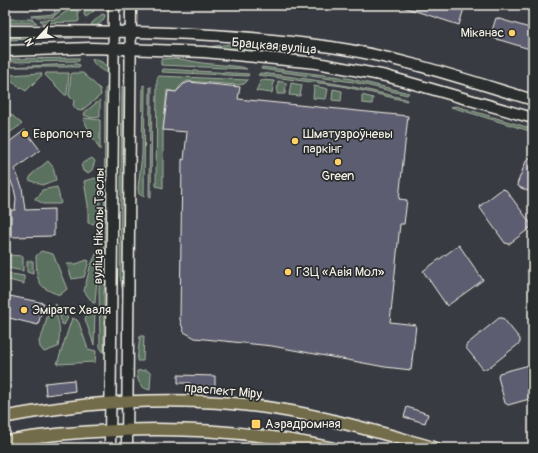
<svg xmlns="http://www.w3.org/2000/svg" width="538" height="453" viewBox="0 0 538 453" font-family="Pangolin,sans-serif">
<style>
.green{fill:#5a715e;stroke:#a7b1a3}
.building{fill:#5c5d6f;stroke:#f4f1e8}
.lines{fill:none;stroke-linecap:round;stroke-linejoin:round}
.secondary-casing{stroke:#f4f1e8;stroke-width:13}
.primary-casing{stroke:#f4f1e8;stroke-width:14}
.secondary{stroke:#2a2d2e;stroke-width:10}
.primary{stroke:#736c4b;stroke-width:11}
.poi-dot{fill:#ffd166;stroke:#2a2d2e;stroke-width:1.5}
.labels{text-anchor:middle;dominant-baseline:central;stroke-width:3.5;stroke-linejoin:round;paint-order:stroke}
.poi-label{font-size:13px;fill:#f4f1e8;stroke:#2a2d2e;text-anchor:start}
.street-label{font-size:13px;fill:#f4f1e8;stroke:#2a2d2e}
</style>
<rect width="100%" height="100%" fill="#393b42"/>
<filter id="ink" filterUnits="userSpaceOnUse"><feTurbulence type="fractalNoise" baseFrequency=".025" numOctaves="2"/><feDisplacementMap in="SourceGraphic" scale="8" xChannelSelector="R" yChannelSelector="G"/><feConvolveMatrix kernelMatrix="1 2 1 2 8 2 1 2 1" color-interpolation-filters="sRGB"/></filter>
<g filter="url(#ink)">
<g class="green">
<polygon points="54,5 61,5 64,8 53,17 32,17 32,16 55,14"/>
<polygon points="85,7 94,9 94,11 86,17 84,15"/>
<polygon points="72,8 78,11 79,21 77,22 42,23 40,20 55,19"/>
<path d="M102 14 105 15C104 22 98 26 91 27L92 23Z"/>
<polygon points="5,19 32,19 37,23 5,23"/>
<polygon points="73,36 73,38 5,40 5,38 8,38"/>
<polygon points="232,44 312,51 313,53 284,54 206,49 207,47"/>
<polygon points="79,58 79,61 7,62 12,59"/>
<polygon points="175,58 202,63 242,67 247,69 161,65 161,59"/>
<path d="M92 59C101 60 107 64 110 74 103 72 93 65 92 59Z"/>
<polygon points="77,64 80,65 80,67 6,67"/>
<polygon points="262,67 347,78 409,93 407,95 353,82 261,69"/>
<polygon points="163,69 249,74 248,76 162,72"/>
<polygon points="41,73 42,75 26,91 9,80 10,75"/>
<polygon points="46,73 69,73 67,95 65,95 45,75"/>
<polygon points="73,73 83,73 100,89 101,95 81,111 77,110 73,105 74,101 69,96 71,74"/>
<path d="M260 73C310 78 358 87 406 99L407 101 342 86 258 75Z"/>
<polygon points="159,76 248,80 244,84 238,85 187,81 181,85 176,92 167,90 163,130 163,188 156,186 157,79"/>
<polygon points="261,80 274,81 272,93 256,91"/>
<polygon points="278,81 286,83 285,94 277,94"/>
<polygon points="291,83 302,85 300,96 289,95"/>
<polygon points="143,85 145,86 144,197 139,194 138,188 142,155"/>
<polygon points="108,86 110,87 108,266 104,292 104,353 100,347 100,341 99,287 104,265 105,89"/>
<polygon points="122,86 123,86 123,155 127,178 124,298 120,276"/>
<polygon points="314,86 328,89 326,99 313,98"/>
<polygon points="150,87 152,87 151,198 149,198"/>
<polygon points="333,89 342,91 341,101 332,100"/>
<polygon points="362,95 373,98 372,104 362,103"/>
<polygon points="100,100 100,117 92,118 84,115 85,112"/>
<polygon points="456,106 533,129 533,132 451,107"/>
<polygon points="5,109 22,124 5,136"/>
<polygon points="84,118 100,120 100,150 83,119"/>
<polygon points="92,158 95,161 92,170 88,173 83,171 81,164"/>
<polygon points="48,161 53,167 56,180 42,185 29,180 32,174"/>
<polygon points="100,177 100,220 96,224 88,223 88,205 84,181"/>
<polygon points="57,187 61,203 60,204 43,204 35,199 35,198 40,195 42,190"/>
<polygon points="5,225 7,225 8,252 5,251"/>
<path d="M41 251 53 254 67 289 60 295C35 287 37 279 36 256Z"/>
<polygon points="97,252 99,254 95,303 93,303 84,291 90,267"/>
<polygon points="8,255 23,256 23,271 8,268"/>
<polygon points="87,260 89,261 84,277 72,279 67,264 76,264"/>
<polygon points="27,261 33,261 33,274 27,272"/>
<polygon points="5,273 24,276 24,284 5,279"/>
<polygon points="56,304 61,313 68,318 64,325 62,324 59,314 54,307"/>
<polygon points="92,307 95,308 94,345 85,319 89,308"/>
<path d="M49 309C62 314 60 336 58 347L44 352 40 347 39 341 43 333Z"/>
<polygon points="72,318 77,320 79,323 88,349 96,351 95,362 57,364"/>
<polygon points="140,336 144,336 143,361 137,361"/>
<path d="M146 370 151 373 150 390C140 388 137 381 137 371Z"/>
</g>
<g class="building">
<polygon points="401,5 465,5 459,25 400,6"/>
<polygon points="496,18 533,29 533,50 490,37"/>
<polygon points="189,82 240,87 238,99 408,116 399,199 407,200 404,224 400,224 390,322 416,325 411,370 385,367 272,346 195,338 184,332 180,320 182,159 184,160 187,132 163,130 168,91 176,92 184,84"/>
<polygon points="25,130 40,150 15,169 22,187 25,210 54,209 54,236 11,237 11,210 15,210 16,198 14,189 8,174 5,177 5,145"/>
<polygon points="533,156 533,193 519,187 517,184 527,159"/>
<polygon points="502,189 506,190 531,224 530,228 509,244 505,243 480,208 481,205"/>
<polygon points="459,245 483,280 447,306 423,271"/>
<polygon points="5,295 44,303 38,325 5,317"/>
<polygon points="499,318 503,318 520,339 520,343 487,369 483,369 466,348 466,345"/>
<polygon points="533,364 533,398 508,405 505,403 498,377 499,373"/>
<polygon points="178,375 215,376 215,388 189,387 190,383 178,383"/>
<polygon points="74,380 75,391 46,395 45,383"/>
<polygon points="407,407 428,414 425,423 404,417"/>
</g>
<g class="lines">
<g class="secondary-casing">
<g id="secondary">
<path d="M5 31C114 31 224 31 331 47 400 57 467 80 533 100"/>
<polyline points="5,51 91,48 154,50 204,52 317,63 386,76 533,118"/>
<polyline points="110,448 114,5"/>
<polyline points="127,448 131,5"/>
</g>
</g>
<g class="primary-casing">
<g id="primary">
<path d="M5 417C100 399 199 394 294 412 342 421 388 435 435 448"/>
<path d="M5 442C32 436 59 434 87 432 173 426 246 430 332 448"/>
</g>
</g>
<use href="#secondary" class="secondary"/>
<use href="#primary" class="primary"/>
</g>
</g>
<g class="poi-dot">
<circle cx="512" cy="33" r="4"/>
<circle cx="25" cy="134" r="4"/>
<circle cx="295" cy="141" r="4"/>
<circle cx="338" cy="162" r="4"/>
<circle cx="288" cy="272" r="4"/>
<circle cx="24" cy="310" r="4"/>
<rect x="251" y="419" width="10" height="10" rx="2"/>
</g>
<g class="labels">
<g class="poi-label">
<text x="504" y="33" text-anchor="end">Міканас</text>
<text x="33" y="134">Европочта</text>
<text x="303" y="134">Шматузроўневы<tspan x="303" dy="15">паркінг</tspan></text>
<text x="338" y="176" text-anchor="middle">Green</text>
<text x="296" y="272">ГЗЦ «Авія Мол»</text>
<text x="32" y="310">Эміратс Хваля</text>
<text x="265" y="424">Аэрадромная</text>
</g>
<g class="street-label">
<text transform="translate(274 46) rotate(5)">Брацкая вуліца</text>
<text transform="translate(99 226) rotate(-89)">вуліца Ніколы Тэслы</text>
<text transform="translate(223 391) rotate(5)">праспект Міру</text>
</g>
</g>
<rect width="538" height="453" fill="none" stroke="#2a2d2e" stroke-width="20"/>
<rect x="10" y="10" width="518" height="433" fill="none" stroke="#f4f1e8" stroke-width="1.5" filter="url(#ink)"/>
<g transform="translate(38 38) rotate(244)" stroke="#2a2d2e" stroke-width="3" paint-order="stroke">
<path d="M0-3L7 15L0 10L-7 15Z" fill="#f4f1e8"/>
<text y="-6" font-size="11" font-weight="bold" text-anchor="middle" fill="#f4f1e8">N</text>
</g>
</svg>
